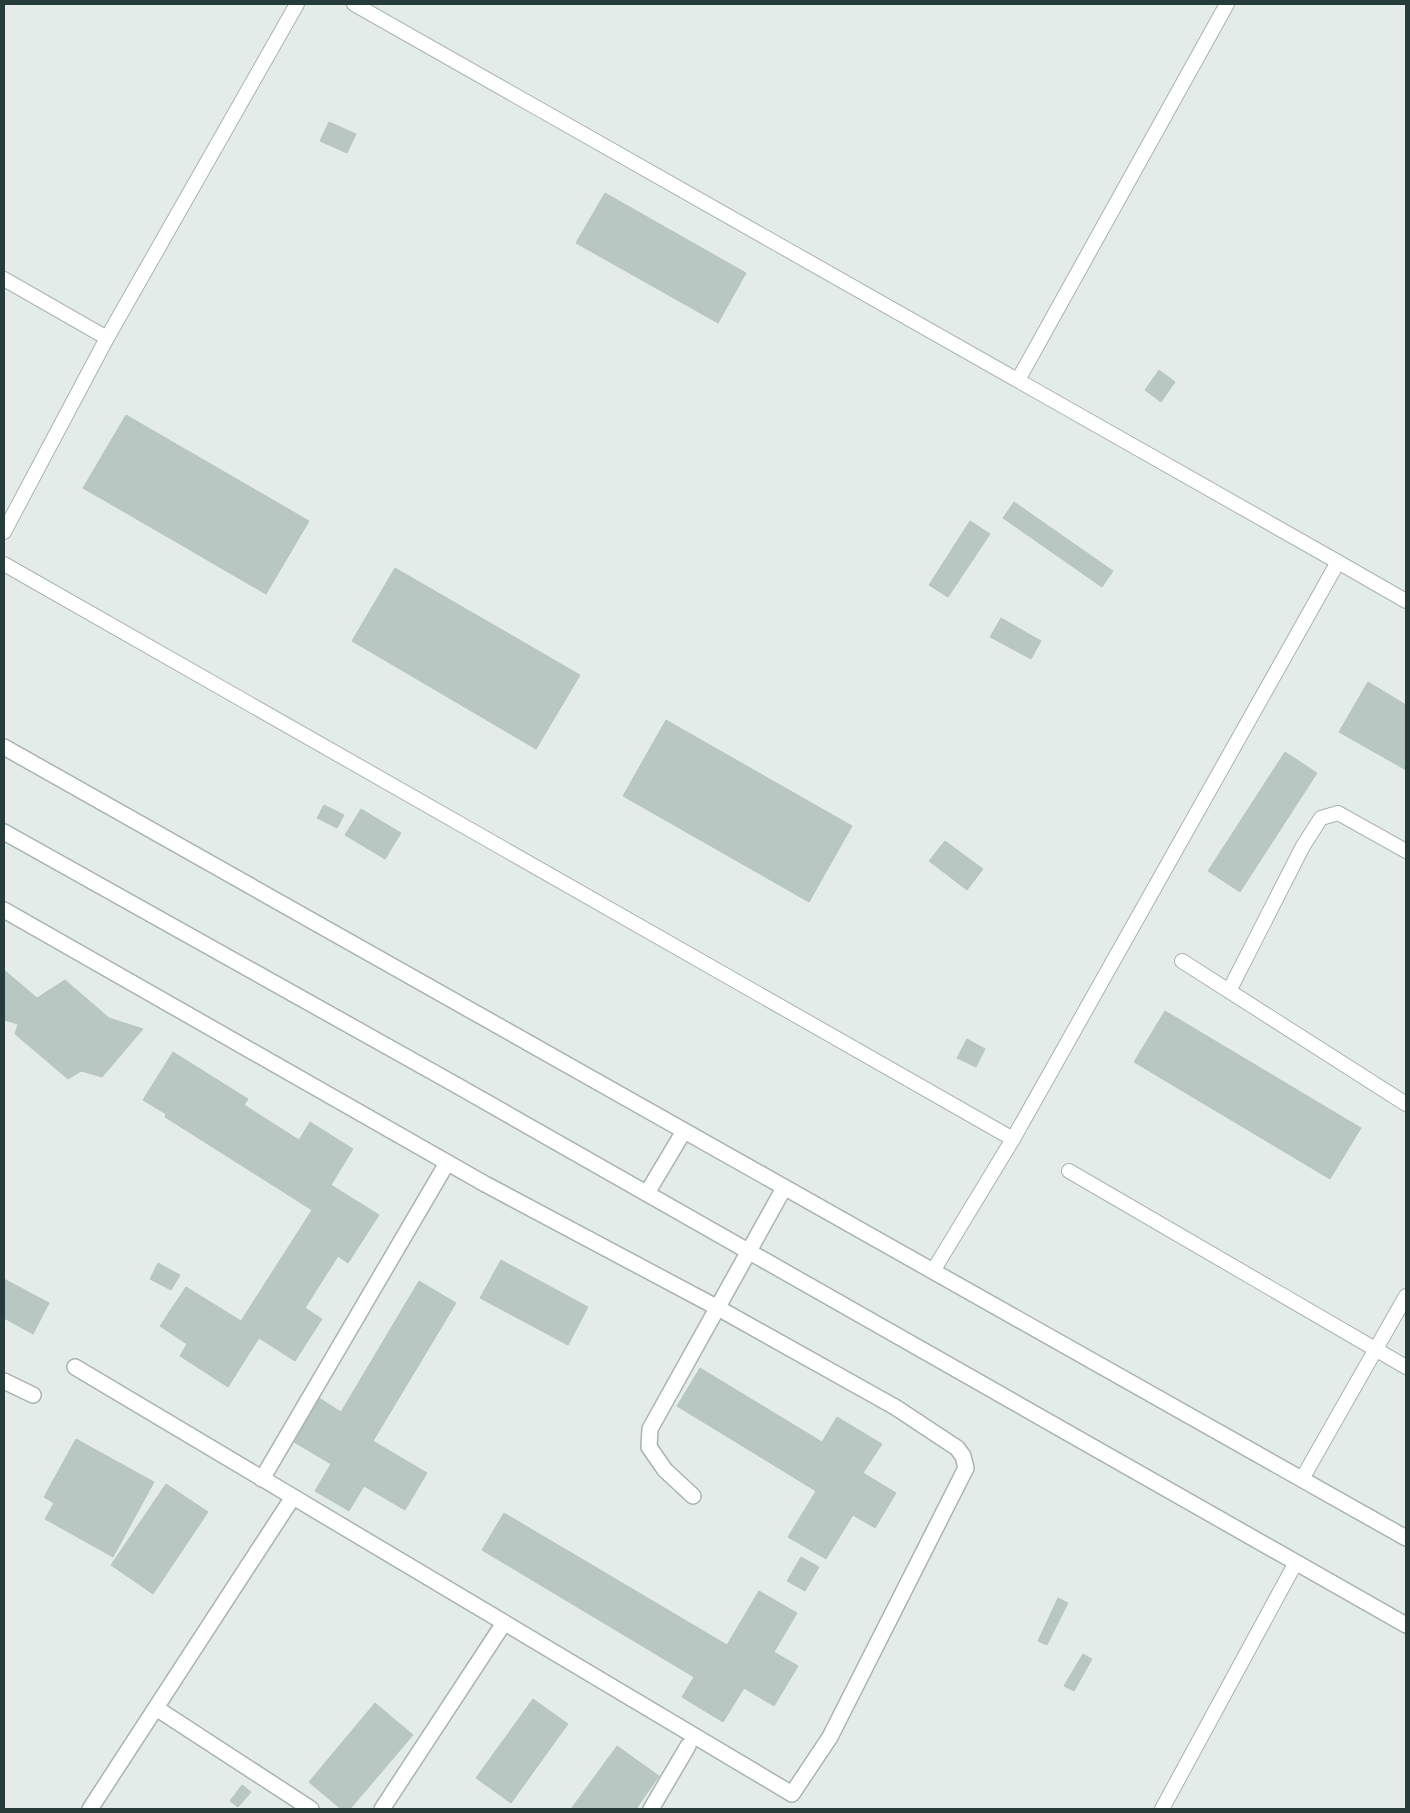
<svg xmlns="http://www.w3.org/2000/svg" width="1410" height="1813" viewBox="0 0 1410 1813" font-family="'Roboto Condensed',sans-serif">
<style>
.building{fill:#b9c7c3;stroke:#b7c5c1}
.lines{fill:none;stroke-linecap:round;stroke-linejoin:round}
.service-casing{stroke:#a7b4b0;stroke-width:16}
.minor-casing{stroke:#a7b4b0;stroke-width:18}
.tertiary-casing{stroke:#a7b4b0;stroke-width:18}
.service{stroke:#fff;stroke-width:14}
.minor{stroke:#fff;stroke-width:15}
.tertiary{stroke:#fff;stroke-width:15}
</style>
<rect width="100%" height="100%" fill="#e4ece9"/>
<g class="building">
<polygon points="329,122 356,134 347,153 320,141"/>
<polygon points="605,193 746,273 718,323 576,243"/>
<polygon points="1159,370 1175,382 1161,402 1145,390"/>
<polygon points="126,415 309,521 266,594 83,488"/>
<polygon points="1014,502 1113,571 1102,587 1003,518"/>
<polygon points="970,521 990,534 948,597 929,585"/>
<polygon points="395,568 580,675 536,749 352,641"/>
<polygon points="1001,618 1041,641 1031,659 990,637"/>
<polygon points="1368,682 1406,705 1406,770 1339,732"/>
<polygon points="666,720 852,826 809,902 623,796"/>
<polygon points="1285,752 1317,773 1240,892 1208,871"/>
<polygon points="324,805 344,815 337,828 317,818"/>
<polygon points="361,809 401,833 385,859 345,835"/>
<polygon points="945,841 983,869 967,890 929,861"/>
<polygon points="4,970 37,998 65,980 109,1018 143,1029 102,1077 81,1071 68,1079 15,1034 18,1024 4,1020"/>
<polygon points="1165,1011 1361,1128 1330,1179 1134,1062"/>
<polygon points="967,1039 985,1049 976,1067 957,1058"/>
<polygon points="173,1052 248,1099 244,1105 299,1140 310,1122 353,1149 331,1185 379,1215 348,1263 338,1256 305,1308 322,1319 295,1361 259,1338 228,1387 180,1356 187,1344 160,1326 186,1287 241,1321 312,1210 165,1117 166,1114 143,1100"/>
<polygon points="501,1260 588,1307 568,1345 480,1298"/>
<polygon points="158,1263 180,1275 171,1290 150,1279"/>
<polygon points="4,1279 49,1303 33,1334 4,1318"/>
<polygon points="419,1281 456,1303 373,1441 427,1473 405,1510 364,1486 349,1511 315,1491 331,1464 294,1442 319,1398 341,1412"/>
<polygon points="700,1368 822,1442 837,1417 882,1444 863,1473 896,1493 875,1528 853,1515 826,1559 788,1537 816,1491 677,1406"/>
<polygon points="76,1439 154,1482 113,1557 45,1519 54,1503 44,1497"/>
<polygon points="166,1484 208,1512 153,1594 111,1565"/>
<polygon points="504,1513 727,1645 759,1591 797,1613 774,1652 798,1666 774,1706 744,1688 723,1722 682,1697 694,1677 482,1550"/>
<polygon points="801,1557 819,1567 805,1591 787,1581"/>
<polygon points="1058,1598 1068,1603 1047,1645 1038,1641"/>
<polygon points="1083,1654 1092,1659 1074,1691 1064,1686"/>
<polygon points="533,1699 568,1724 511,1803 476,1778"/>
<polygon points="375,1703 413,1735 350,1809 341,1809 309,1782"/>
<polygon points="617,1746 659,1776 636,1809 571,1809"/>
<polygon points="242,1785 251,1792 238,1807 230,1801"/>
</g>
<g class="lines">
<g class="service-casing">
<g id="service">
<polyline points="354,4 1338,562"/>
<polyline points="4,279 107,338 297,4"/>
<polyline points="1018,380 1227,4"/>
<polyline points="4,532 107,338"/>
<polyline points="4,564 1013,1139 933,1271"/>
<polyline points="1182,961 1406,1104"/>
<polyline points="1229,991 1303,846 1321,818 1338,813 1406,851"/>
<polyline points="1013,1139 1338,562 1406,601"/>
<polyline points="1069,1171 1406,1367"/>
<polyline points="1302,1479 1406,1296"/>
<polyline points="1162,1809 1295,1564"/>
</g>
</g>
<g class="minor-casing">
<g id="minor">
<polyline points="4,910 485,1184 718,1308 895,1407 957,1448 963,1456 966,1468 830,1737 792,1794 75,1367"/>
<polyline points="4,1381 33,1395"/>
<polyline points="262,1479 447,1163"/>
<polyline points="693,1496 665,1470 649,1447 650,1429 784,1188"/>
<polyline points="156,1708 311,1809"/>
<polyline points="90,1809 293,1497"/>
<polyline points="382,1809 504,1623"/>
<polyline points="651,1809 688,1746"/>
</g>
</g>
<g class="tertiary-casing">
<g id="tertiary">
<polyline points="4,747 1406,1538"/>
<polyline points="4,832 449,1081 1406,1625"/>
<polyline points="647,1193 684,1131"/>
</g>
</g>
<use href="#service" class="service"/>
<use href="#minor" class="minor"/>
<use href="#tertiary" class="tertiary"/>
</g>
<rect width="1410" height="1813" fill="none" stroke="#253c38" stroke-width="10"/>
</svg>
